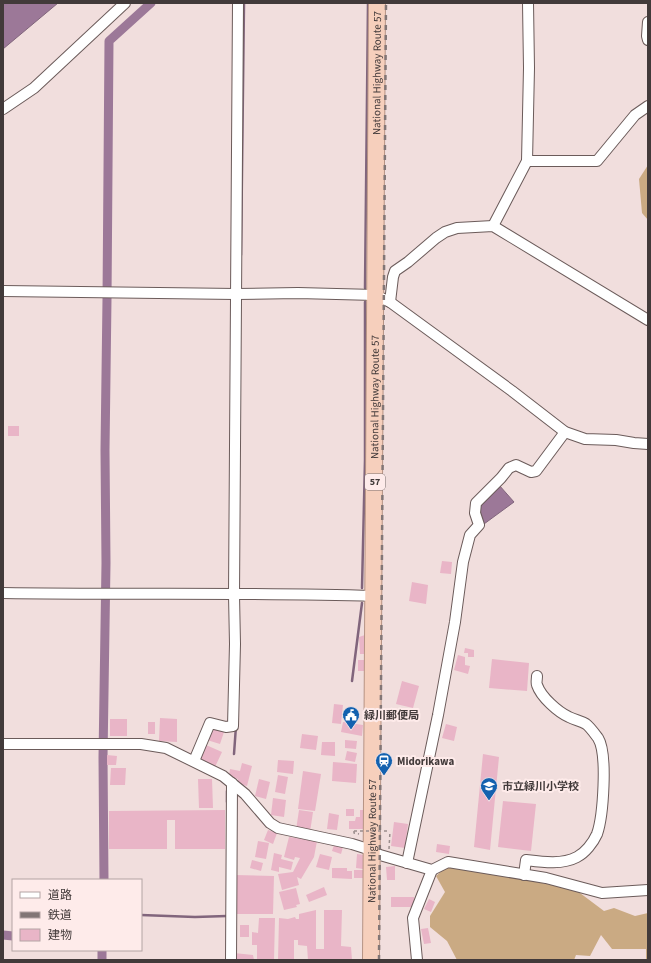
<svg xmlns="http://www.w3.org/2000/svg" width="651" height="963" viewBox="0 0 651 963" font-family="'Source Sans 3','Noto Sans JP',sans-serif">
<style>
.forest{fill:#caaa83}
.water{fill:#9c7898;stroke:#81657c}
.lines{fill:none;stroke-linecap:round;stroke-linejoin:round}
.stream{stroke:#81657c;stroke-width:2.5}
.canal{stroke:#9c7898;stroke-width:9}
.building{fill:#e9b5c7}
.minor-casing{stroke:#6b5b5a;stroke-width:12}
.trunk-casing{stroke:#b69384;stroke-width:18}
.path{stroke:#9a8d8c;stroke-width:1.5;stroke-dasharray:3 3;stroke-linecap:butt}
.minor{stroke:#fff;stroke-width:10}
.trunk{stroke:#f6cfbc;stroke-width:16}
.rail{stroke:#827676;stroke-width:2.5;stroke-dasharray:5 5;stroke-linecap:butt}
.path-bridge{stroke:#9a8d8c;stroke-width:1.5;stroke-dasharray:3 3;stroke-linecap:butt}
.labels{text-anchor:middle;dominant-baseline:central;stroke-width:4;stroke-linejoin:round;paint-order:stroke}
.shield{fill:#feebea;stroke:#7a6f6f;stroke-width:1}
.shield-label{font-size:10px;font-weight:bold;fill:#423a3a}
.street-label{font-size:11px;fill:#423a3a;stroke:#feebea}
.poi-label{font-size:11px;font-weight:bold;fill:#423a3a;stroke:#feebea;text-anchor:start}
</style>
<rect width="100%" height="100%" fill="#f1dedd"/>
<g class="forest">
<polygon points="648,165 648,220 642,213 639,179"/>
<polygon points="446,867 503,875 576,890 604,911 614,908 635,916 648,913 648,960 646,960 646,949 612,949 601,935 590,956 576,955 574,960 457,960 447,941 430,927 430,916 445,892 436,876"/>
</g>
<g class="water">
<polygon points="3,3 58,3 3,49"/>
<polygon points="499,485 514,502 484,524 479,512 478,504"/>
</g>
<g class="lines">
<g class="stream">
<polyline points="241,255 244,3"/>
<polyline points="365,288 368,3"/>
<polyline points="362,588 365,460 365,302"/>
<polyline points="352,681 362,603"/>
<polyline points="234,754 236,726"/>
<polyline points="227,791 227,802"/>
<polyline points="141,915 195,917 227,916"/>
</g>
<g class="canal">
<polyline points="104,880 103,757 106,563 105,450 107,299 109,41 151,3"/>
<polyline points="3,935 13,936"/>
<polyline points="102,960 102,950"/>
</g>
</g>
<g class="building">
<rect x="8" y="426" width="11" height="10"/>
<polygon points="442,561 452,562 451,574 440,573"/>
<polygon points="412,582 428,585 426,604 409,601"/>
<polygon points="365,635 365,654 360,654 359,637"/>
<polygon points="465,648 474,650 474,657 468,657 468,653 464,653"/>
<polygon points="458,655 465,657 465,665 470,666 468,674 454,670"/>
<polygon points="492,659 529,663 527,691 489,688"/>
<rect x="358" y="660" width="8" height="11"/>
<polygon points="402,681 419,686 413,708 396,704"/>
<polygon points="334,704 343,705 341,724 332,723"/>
<polygon points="160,718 177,719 177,742 159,741"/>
<rect x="110" y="719" width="17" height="17"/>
<rect x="148" y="722" width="7" height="12"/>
<polygon points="343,722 363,725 362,736 341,732"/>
<polygon points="446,724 457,727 454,741 442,738"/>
<polygon points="211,727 224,732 220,744 207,740"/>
<polygon points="302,734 318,736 316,750 300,748"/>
<polygon points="345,740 357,741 356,749 345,748"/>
<polygon points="322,742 335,742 335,756 321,755"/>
<polygon points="206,745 222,752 215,767 199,760"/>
<polygon points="347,751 357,753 355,762 345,760"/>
<polygon points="483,754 499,757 490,850 474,847"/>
<polygon points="107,755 117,756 116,765 107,765"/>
<polygon points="278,760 294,761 293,774 277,772"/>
<polygon points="333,762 357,764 356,783 332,781"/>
<polygon points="242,763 252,766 247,786 236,783 238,779 229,776 230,769 240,771"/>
<polygon points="111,768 126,768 125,785 110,785"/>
<polygon points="303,771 321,774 315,811 298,809"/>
<polygon points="278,775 288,777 285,794 275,792"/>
<polygon points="198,779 212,779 213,808 199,808"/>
<polygon points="259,779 270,782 266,799 255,796"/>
<polygon points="273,798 286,800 284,817 271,815"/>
<polygon points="503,801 536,804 531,851 498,847"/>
<rect x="346" y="809" width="8" height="7"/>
<polygon points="225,810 225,849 175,849 175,820 167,820 167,849 109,849 109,811"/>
<polygon points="299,810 313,812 310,832 296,830"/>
<polygon points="360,810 366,810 365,829 349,829 349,821 355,821 356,817 360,817"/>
<polygon points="329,813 339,815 337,830 327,829"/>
<polygon points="394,822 408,824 405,848 391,846"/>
<polygon points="268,830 277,833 273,844 264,840"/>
<polygon points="289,837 317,841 314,857 301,879 297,877 299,885 282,890 278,874 293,872 300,858 295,857 294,860 284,857"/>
<polygon points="258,841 269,843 266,859 255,857"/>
<polygon points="437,844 450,846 449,854 436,852"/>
<polygon points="334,845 343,847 341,854 332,851"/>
<polygon points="274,853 282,855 281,859 293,862 291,870 279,867 279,872 271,870"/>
<polygon points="320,854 332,857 329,870 316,867"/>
<polygon points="357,854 365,855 363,869 356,868"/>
<polygon points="252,860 263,863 261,871 250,868"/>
<polygon points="395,866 395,880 387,880 386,867"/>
<polygon points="332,868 347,868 347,871 352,871 352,879 332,878"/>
<rect x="354" y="870" width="9" height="8"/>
<polygon points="235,875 274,876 273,914 235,914"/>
<polygon points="324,887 327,895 309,902 306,895"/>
<polygon points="296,888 300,904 296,905 297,907 284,910 279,892"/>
<rect x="391" y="897" width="23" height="10"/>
<polygon points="429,899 435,902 431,912 424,909"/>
<polygon points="316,910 316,949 324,949 324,910 342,910 341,946 351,947 352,960 308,960 307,946 298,945 298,940 294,940 294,960 278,960 279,918 288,919 295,917 296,919 299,919 299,914"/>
<polygon points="259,918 275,918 274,960 257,960 257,945 252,945 252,932 258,933"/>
<rect x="240" y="925" width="9" height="12"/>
<polygon points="428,928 431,943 424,944 421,929"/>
<polygon points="234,953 253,955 254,960 234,960"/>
</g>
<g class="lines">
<g class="minor-casing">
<g id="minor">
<polyline points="648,22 647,36 648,40"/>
<polyline points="3,109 34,88 125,3"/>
<polyline points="527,161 597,161 635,115 648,106"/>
<polyline points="493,226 527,161 529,68 528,3"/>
<polyline points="3,291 236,294 298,293 375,295 390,302 427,329 512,391 565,432 585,439 616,440 634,443 648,444"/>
<polyline points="390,302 393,277 395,271 408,262 436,238 445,232 457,228 493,226 648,320"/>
<path d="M3 593C127 595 250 592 374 596"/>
<polyline points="3,744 141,744 166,748 223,776 245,794 270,823 278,828 352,844 371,850 380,855 432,870 448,862 546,878 602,893 648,890"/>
<polyline points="194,761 210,723 226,727 233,726 235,644 234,595 238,3"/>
<polyline points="407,863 438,715 455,622 463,562 470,535 479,525 475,513 476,503 501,478 509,468 516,465 531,472 536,471 565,432"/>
<path d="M524 875 526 860C542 862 562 865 577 857 585 853 593 843 597 834 603 817 608 754 598 738 595 734 590 727 586 724 581 721 575 720 569 717 558 712 541 697 537 685 536 683 537 679 537 676"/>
<polyline points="231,960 232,783"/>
<polyline points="417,960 413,918 432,870"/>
</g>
</g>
<g class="trunk-casing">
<g id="trunk">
<path id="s1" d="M371 960 377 3"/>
</g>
</g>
<g class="path">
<polyline points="354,831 354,833 359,834"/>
<polyline points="389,849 390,831"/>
</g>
<use href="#minor" class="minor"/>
<use href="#trunk" class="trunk"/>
<polyline class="rail" points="379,960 386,3"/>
<polyline class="path-bridge" points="354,831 390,831"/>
</g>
<defs>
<g id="civic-pin" transform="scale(0.9)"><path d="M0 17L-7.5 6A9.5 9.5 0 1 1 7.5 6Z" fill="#1361af" stroke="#feebea"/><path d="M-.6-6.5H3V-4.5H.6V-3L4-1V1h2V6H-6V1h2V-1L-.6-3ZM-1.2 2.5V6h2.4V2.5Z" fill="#fff"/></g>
<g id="station-pin" transform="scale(0.9)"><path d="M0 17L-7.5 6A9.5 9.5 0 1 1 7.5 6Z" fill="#1361af" stroke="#feebea"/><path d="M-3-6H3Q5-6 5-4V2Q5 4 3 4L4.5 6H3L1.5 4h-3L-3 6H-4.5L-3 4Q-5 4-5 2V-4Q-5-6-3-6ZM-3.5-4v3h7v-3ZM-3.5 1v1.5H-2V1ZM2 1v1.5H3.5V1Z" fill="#fff"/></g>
<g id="school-pin" transform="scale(0.9)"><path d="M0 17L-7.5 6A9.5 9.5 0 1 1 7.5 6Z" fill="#1361af" stroke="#feebea"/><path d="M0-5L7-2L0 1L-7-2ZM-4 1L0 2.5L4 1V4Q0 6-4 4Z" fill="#fff"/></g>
</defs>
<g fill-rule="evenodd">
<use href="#civic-pin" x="351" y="715"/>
<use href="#station-pin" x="384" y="761"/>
<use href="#school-pin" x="489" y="786"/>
</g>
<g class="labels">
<rect class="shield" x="365" y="474" width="20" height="16" rx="3"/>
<g class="shield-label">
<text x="375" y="482">57</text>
</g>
<g class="street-label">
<text stroke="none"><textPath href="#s1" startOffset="887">National Highway Route 57</textPath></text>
<text stroke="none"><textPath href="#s1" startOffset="563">National Highway Route 57</textPath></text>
<text stroke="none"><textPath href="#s1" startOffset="119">National Highway Route 57</textPath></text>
</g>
<g class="poi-label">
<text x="364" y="715">緑川郵便局</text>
<text x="397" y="761">Midorikawa</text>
<text x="502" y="786">市立緑川小学校</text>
</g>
</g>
<rect width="651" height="963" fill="none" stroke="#423a3a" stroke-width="8"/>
<rect x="12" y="879" width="130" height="72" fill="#feebea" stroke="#b3a4a4"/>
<rect x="20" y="892" width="20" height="6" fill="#ffffff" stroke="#b3a4a4"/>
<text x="48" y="899" font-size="12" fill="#423a3a">道路</text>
<rect x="20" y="912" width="20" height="6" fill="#827676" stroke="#b3a4a4"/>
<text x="48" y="919" font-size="12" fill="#423a3a">鉄道</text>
<rect x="20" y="929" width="20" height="12" fill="#e9b5c7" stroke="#b3a4a4"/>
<text x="48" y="939" font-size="12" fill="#423a3a">建物</text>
</svg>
